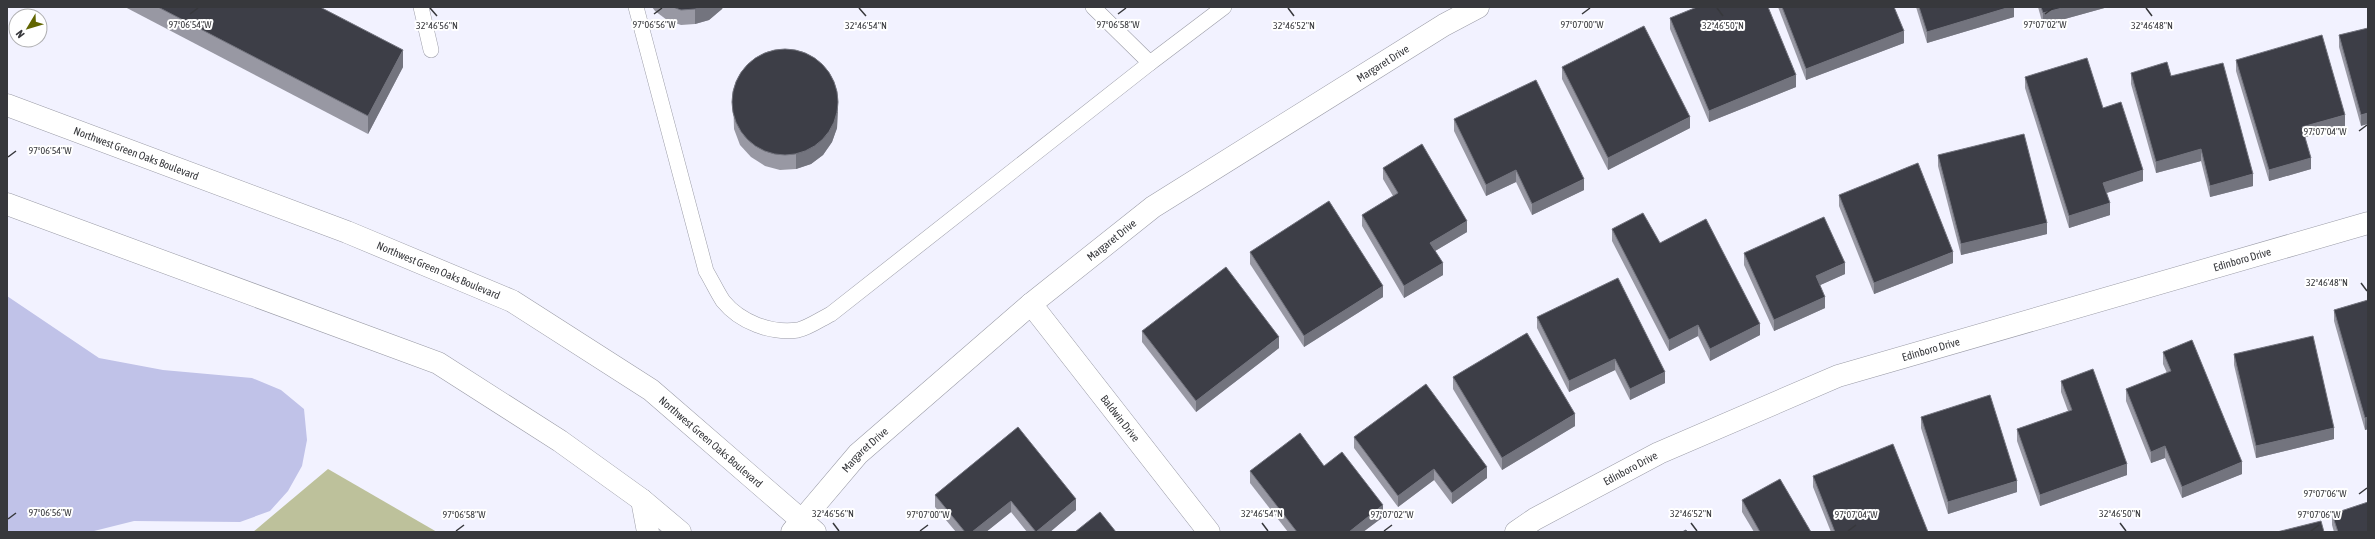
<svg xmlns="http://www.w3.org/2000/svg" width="2375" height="539" viewBox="0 0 2375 539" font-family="'Asap Condensed',sans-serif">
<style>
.forest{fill:#bdc19b}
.water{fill:#c0c2e8}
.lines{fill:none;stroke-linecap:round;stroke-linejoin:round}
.lane-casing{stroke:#9b9ca7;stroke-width:16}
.street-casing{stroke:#9b9ca7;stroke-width:23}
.secondary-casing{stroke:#9b9ca7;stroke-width:23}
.lane{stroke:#fff;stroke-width:15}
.street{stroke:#fff;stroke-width:22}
.secondary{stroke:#fff;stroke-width:22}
.wall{fill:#9898a3}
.shaded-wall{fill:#73747e}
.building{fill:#3d3e47;stroke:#73747e}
.ticks{fill:none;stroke:#37383c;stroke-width:1.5}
.labels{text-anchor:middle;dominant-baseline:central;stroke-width:4;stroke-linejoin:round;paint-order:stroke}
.street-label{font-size:11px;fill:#37383c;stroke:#fff}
.ticks-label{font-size:10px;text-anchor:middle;fill:#37383c;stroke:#fff;stroke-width:4;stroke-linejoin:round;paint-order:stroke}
</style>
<rect width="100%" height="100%" fill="#f2f2ff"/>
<polygon class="forest" points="328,469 437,532 253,532"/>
<polygon class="water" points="7,296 99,358 163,370 252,378 281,390 304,409 307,440 302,466 288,491 270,511 240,522 134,521 90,532 7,532"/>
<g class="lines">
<g class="lane-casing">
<g id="lane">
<polyline points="421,7 431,50"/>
<path d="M636 7 706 271C712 281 717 292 723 301 740 322 771 334 798 330 808 328 821 319 831 314L1150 63"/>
<polyline points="1093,7 1150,63 1224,7"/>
</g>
</g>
<g class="street-casing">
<g id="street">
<path id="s1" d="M1031 304 1209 532"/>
<path id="s2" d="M792 532 858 454 1031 304 1153 207 1444 25 1478 7"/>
<path id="s3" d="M1516 532 1535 519 1659 453 1838 376 2368 223"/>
</g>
</g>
<g class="secondary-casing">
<g id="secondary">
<path id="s4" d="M7 105 347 232 512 301 651 390 815 532"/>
<polyline points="7,204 438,363 560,441 642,500 680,532"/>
<polyline points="642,500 648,532"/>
</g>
</g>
<use href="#lane" class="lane"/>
<use href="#street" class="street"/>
<use href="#secondary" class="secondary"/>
</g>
<g class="wall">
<polygon points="125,7 320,7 403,67 368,134"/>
<polygon points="652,7 723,7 722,9 709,20 695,24 681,25 667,20 655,11"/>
<polygon points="1778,7 1894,7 1904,43 1806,80"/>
<polygon points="1916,7 2014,7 2014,17 1927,43"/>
<polygon points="2038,7 2108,7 2043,25"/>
<polygon points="1670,18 1796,87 1709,122 1670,29"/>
<polygon points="2368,28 2361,126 2339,47 2339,35"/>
<polygon points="2236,60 2345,126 2305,137 2311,169 2269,181 2236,71"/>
<polygon points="1562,67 1690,128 1608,170 1562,79"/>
<polygon points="2131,73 2171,76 2253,186 2210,197 2201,161 2156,173 2131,84"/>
<polygon points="2025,77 2103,108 2143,181 2107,193 2110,215 2069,228 2025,88"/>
<polygon points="733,96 838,112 837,128 832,142 823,155 811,164 796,169 780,170 765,166 751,157 740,145 734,129"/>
<polygon points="1454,119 1584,190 1532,215 1516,182 1486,196 1454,131"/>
<polygon points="1938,155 2047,234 1961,255 1938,166"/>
<polygon points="1383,168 1467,232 1435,251 1443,275 1404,298 1362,226 1362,215 1393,196 1383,179"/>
<polygon points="1839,195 1953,263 1874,294 1839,206"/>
<polygon points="1612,229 1660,243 1760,335 1710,361 1698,336 1669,351 1612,241"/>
<polygon points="1250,252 1383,297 1304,347 1250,264"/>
<polygon points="1744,253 1845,274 1820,285 1825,308 1774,331 1744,265"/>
<polygon points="2368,300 2368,429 2365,430 2334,321 2334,310"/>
<polygon points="1537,317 1665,383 1630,400 1615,370 1569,392 1537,328"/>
<polygon points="1142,331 1279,348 1196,412 1142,342"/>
<polygon points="2163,352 2242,474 2182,498 2165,458 2151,463 2126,401 2126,389 2167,373 2163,364"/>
<polygon points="2234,354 2334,439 2256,458 2234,365"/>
<polygon points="1453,377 1575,426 1502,470 1453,389"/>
<polygon points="2061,381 2127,475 2040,506 2017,441 2017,429 2068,411 2061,392"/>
<polygon points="1921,417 2017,492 1948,514 1921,428"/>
<polygon points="1018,427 1076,510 1050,532 1027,532 1011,512 986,532 956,532 935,507 935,495"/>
<polygon points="1354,437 1487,478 1452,504 1434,480 1398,507 1354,448"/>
<polygon points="1324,466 1383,517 1363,532 1288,532 1250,483 1250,471"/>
<polygon points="1813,476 1928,532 1831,532 1813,487"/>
<polygon points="1742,500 1811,532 1754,532 1742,512"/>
<polygon points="2332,514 2368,532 2334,532 2332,525"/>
</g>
<g class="shaded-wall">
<polygon points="703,7 723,7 722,9 709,20 695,24 695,9"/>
<polygon points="2010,7 2014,7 2014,17 1927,43 1927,32"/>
<polygon points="2066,7 2108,7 2043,25 2043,13"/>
<polygon points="1904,31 1904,43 1806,80 1806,69"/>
<polygon points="403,50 403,67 368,134 368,116"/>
<polygon points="1796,75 1796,87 1709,122 1709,111"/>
<polygon points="838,97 837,128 832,142 823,155 811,164 796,169 796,154"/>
<polygon points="2368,113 2368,124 2361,126 2361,115"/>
<polygon points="2345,115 2345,126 2302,138 2302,127"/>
<polygon points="1690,117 1690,128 1608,170 1608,158"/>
<polygon points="2201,149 2201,161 2156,173 2156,162"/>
<polygon points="2311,158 2311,169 2269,181 2269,170"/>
<polygon points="1516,170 1516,182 1486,196 1486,185"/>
<polygon points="2143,170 2143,181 2103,194 2103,183"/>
<polygon points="2253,174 2253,186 2210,197 2210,186"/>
<polygon points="1584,179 1584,190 1532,215 1532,204"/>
<polygon points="2110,203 2110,215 2069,228 2069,216"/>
<polygon points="1467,221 1467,232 1430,254 1430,243"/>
<polygon points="2047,223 2047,234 1961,255 1961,244"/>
<polygon points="1953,252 1953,263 1874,294 1874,283"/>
<polygon points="1443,263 1443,275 1404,298 1404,286"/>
<polygon points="1845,263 1845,274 1816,287 1816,276"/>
<polygon points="1383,286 1383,297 1304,347 1304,336"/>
<polygon points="1825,297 1825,308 1774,331 1774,320"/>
<polygon points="1760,324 1760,335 1710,361 1710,349"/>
<polygon points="1698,325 1698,336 1669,351 1669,340"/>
<polygon points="1279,337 1279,348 1196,412 1196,401"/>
<polygon points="1615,359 1615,370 1569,392 1569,381"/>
<polygon points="1665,372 1665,383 1630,400 1630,389"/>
<polygon points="1575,414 1575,426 1502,470 1502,458"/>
<polygon points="2368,417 2368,429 2365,430 2365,418"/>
<polygon points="2334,428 2334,439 2256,458 2256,446"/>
<polygon points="2165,446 2165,458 2151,463 2151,452"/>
<polygon points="2242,462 2242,474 2182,498 2182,487"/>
<polygon points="2127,464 2127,475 2040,506 2040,495"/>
<polygon points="1487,467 1487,478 1452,504 1452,493"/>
<polygon points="1434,469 1434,480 1398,507 1398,496"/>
<polygon points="2017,481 2017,492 1948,514 1948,502"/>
<polygon points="1076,499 1076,510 1050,532 1036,532"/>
<polygon points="1011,501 1011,512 986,532 972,532"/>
<polygon points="1383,505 1383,517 1363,532 1349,532"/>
</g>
<g class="building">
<polygon points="158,7 320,7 403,50 368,116"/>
<polygon points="673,7 703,7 695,9 681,10"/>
<polygon points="1697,7 1768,7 1796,75 1709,111 1670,18"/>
<polygon points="1782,7 1894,7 1904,31 1806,69"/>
<polygon points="1919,7 2010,7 1927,32"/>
<polygon points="2041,7 2066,7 2043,13"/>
<polygon points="1644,26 1690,117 1608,158 1562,67"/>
<polygon points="2368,28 2368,113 2361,115 2339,35"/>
<polygon points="2322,35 2345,115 2302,127 2311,158 2269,170 2236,60"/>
<circle cx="785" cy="102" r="53"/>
<polygon points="2087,58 2103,108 2121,102 2143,170 2103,183 2110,203 2069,216 2025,77"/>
<polygon points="2167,62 2171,76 2223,63 2253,174 2210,186 2201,149 2156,162 2131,73"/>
<polygon points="1536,80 1584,179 1532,204 1516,170 1486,185 1454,119"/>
<polygon points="2024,134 2047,223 1961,244 1938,155"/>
<polygon points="1422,144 1467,221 1430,243 1443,263 1404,286 1362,215 1398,193 1383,168"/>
<polygon points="1918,163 1953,252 1874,283 1839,195"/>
<polygon points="1329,201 1383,286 1304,336 1250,252"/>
<polygon points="1643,213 1660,243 1706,219 1760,324 1710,349 1698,325 1669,340 1612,229"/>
<polygon points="1824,217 1845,263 1816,276 1825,297 1774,320 1744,253"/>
<polygon points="1226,267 1279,337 1196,401 1142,331"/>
<polygon points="1618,278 1665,372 1630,389 1615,359 1569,381 1537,317"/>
<polygon points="2368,300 2368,417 2365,418 2334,310"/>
<polygon points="1527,333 1575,414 1502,458 1453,377"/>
<polygon points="2313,336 2334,428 2256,446 2234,354"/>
<polygon points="2192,340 2242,462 2182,487 2165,446 2151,452 2126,389 2171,371 2163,352"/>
<polygon points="2093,369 2127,464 2040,495 2017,429 2072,410 2061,381"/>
<polygon points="1426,384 1487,467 1452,493 1434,469 1398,496 1354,437"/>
<polygon points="1990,395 2017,481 1948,502 1921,417"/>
<polygon points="1018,427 1076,499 1036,532 1011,501 972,532 965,532 935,495"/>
<polygon points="1300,433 1324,466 1342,452 1383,505 1349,532 1297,532 1250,471"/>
<polygon points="1893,444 1928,532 1835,532 1813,476"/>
<polygon points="1780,479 1811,532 1760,532 1742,500"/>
<polygon points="2368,502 2368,532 2338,532 2332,514"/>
<polygon points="1100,512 1116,532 1075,532"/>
<polygon points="2321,521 2324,532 2277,532"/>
<polygon points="1686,530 1687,532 1682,532"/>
</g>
<path class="ticks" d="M430 8 437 16M859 8 866 16M1288 8 1294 16M1717 8 1723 16M2146 8 2152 16M190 14 198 8M654 14 662 8M1118 14 1126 8M1582 14 1590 8M2045 14 2053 8M2359 131 2367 125M8 157 16 151M2361 283 2367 291M2359 494 2367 488M8 519 16 513M833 523 839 531M1262 523 1268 531M1691 523 1697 531M2120 523 2126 531M456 531 464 525M920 531 928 525M1384 531 1392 525M1848 531 1856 525M2311 531 2319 525"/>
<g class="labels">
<g class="street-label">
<text stroke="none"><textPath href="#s2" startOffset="758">Margaret Drive</textPath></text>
<text stroke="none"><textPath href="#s4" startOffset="138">Northwest Green Oaks Boulevard</textPath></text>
<text stroke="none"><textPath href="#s2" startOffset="434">Margaret Drive</textPath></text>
<text stroke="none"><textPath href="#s3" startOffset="779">Edinboro Drive</textPath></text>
<text stroke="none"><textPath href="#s4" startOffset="462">Northwest Green Oaks Boulevard</textPath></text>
<text stroke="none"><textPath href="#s3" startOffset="455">Edinboro Drive</textPath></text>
<text stroke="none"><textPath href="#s1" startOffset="145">Baldwin Drive</textPath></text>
<text stroke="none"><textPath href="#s4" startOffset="786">Northwest Green Oaks Boulevard</textPath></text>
<text stroke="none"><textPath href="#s2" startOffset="110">Margaret Drive</textPath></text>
<text stroke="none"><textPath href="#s3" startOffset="131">Edinboro Drive</textPath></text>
</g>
</g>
<g class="ticks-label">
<text x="190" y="28">97°06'54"W</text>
<text x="1118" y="28">97°06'58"W</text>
<text x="1582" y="28">97°07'00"W</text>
<text x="2045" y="28">97°07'02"W</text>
<text x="654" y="28">97°06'56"W</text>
<text x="437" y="29">32°46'56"N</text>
<text x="866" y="29">32°46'54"N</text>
<text x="1294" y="29">32°46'52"N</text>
<text x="1723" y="29">32°46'50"N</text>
<text x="2152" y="29">32°46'48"N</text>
<text x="2325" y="135">97°07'04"W</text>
<text x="50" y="154">97°06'54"W</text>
<text x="2327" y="286">32°46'48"N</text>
<text x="2325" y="497">97°07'06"W</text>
<text x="50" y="516">97°06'56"W</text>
<text x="833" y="517">32°46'56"N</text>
<text x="1262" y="517">32°46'54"N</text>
<text x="1691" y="517">32°46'52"N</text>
<text x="2120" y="517">32°46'50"N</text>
<text x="464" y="518">97°06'58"W</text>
<text x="928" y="518">97°07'00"W</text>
<text x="1392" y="518">97°07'02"W</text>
<text x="1856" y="518">97°07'04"W</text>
<text x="2319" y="518">97°07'06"W</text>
</g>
<rect width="2375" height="539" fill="none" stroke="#37383c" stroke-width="16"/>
<g transform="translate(28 28) rotate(232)"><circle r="19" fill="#ffffff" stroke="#afafb1"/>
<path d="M0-3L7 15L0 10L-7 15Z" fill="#616500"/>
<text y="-6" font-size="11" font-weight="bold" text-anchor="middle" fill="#37383c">N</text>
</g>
</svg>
